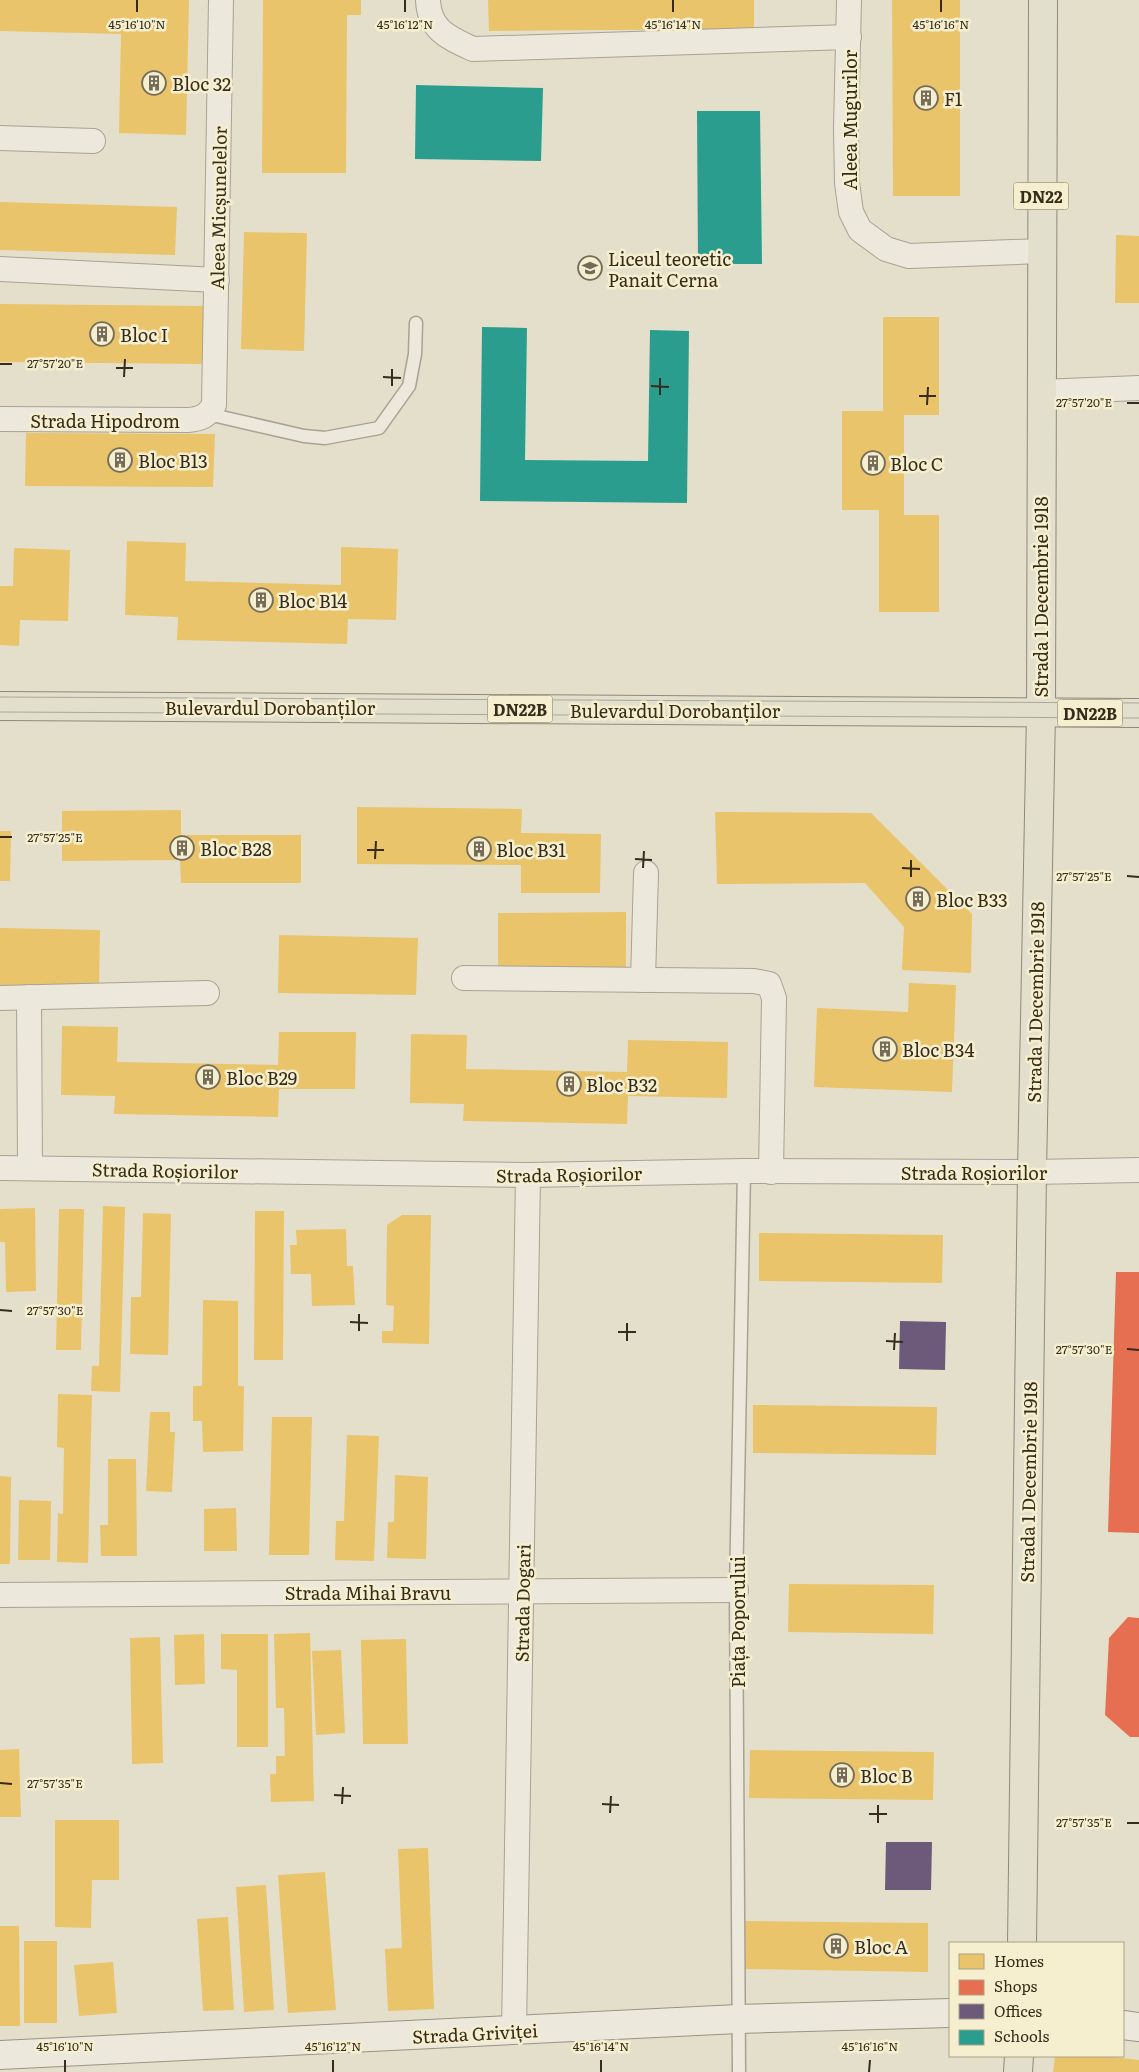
<svg xmlns="http://www.w3.org/2000/svg" width="1139" height="2072" viewBox="0 0 1139 2072" font-family="Literata,serif">
<style>
.homes{fill:#e9c46a}
.shops{fill:#e76f51}
.offices{fill:#6d597a}
.schools{fill:#2a9d8f}
.lines{fill:none;stroke-linecap:round;stroke-linejoin:round}
.service-casing{stroke:#a8a294;stroke-width:15}
.minor-casing{stroke:#a8a294;stroke-width:26}
.secondary-casing{stroke:#989384;stroke-width:30}
.primary-casing{stroke:#8e897a;stroke-width:30}
.service{stroke:#ece8dc;stroke-width:12}
.minor{stroke:#ece8dc;stroke-width:24}
.secondary{stroke:#ece8dc;stroke-width:28}
.primary{stroke:#e3dfcd;stroke-width:28}
.tram{stroke:#aaa79d;stroke-width:1}
.ticks{fill:none;stroke:#372c1c;stroke-width:2}
.labels{text-anchor:middle;dominant-baseline:central;stroke-width:5;stroke-linejoin:round;paint-order:stroke}
.shield{fill:#f6efcf;stroke:#706652;stroke-width:1}
.shield-label{font-size:16px;font-weight:bold;fill:#372c1c}
.poi-label{font-size:18px;fill:#372c1c;stroke:#f6efcf;text-anchor:start}
.street-label{font-size:18px;fill:#372c1c;stroke:#f6efcf}
.ticks-label{font-size:12px;text-anchor:middle;fill:#372c1c;stroke:#f6efcf;stroke-width:5;stroke-linejoin:round;paint-order:stroke}
</style>
<rect width="100%" height="100%" fill="#e4dfca"/>
<g class="homes">
<polygon points="0,0 189,0 186,135 119,133 121,34 0,31"/>
<polygon points="263,0 361,0 361,15 347,15 346,173 262,173"/>
<polygon points="488,0 754,0 754,29 489,31"/>
<polygon points="892,0 960,0 960,196 893,196"/>
<polygon points="0,202 177,207 175,255 0,250"/>
<polygon points="244,232 307,233 304,351 241,349"/>
<polygon points="1116,235 1139,236 1139,303 1115,303"/>
<polygon points="0,304 204,306 203,364 0,362"/>
<polygon points="883,317 939,317 939,415 904,415 904,515 939,515 939,612 879,612 879,510 842,510 842,411 883,411"/>
<polygon points="26,433 215,434 213,487 25,486"/>
<polygon points="127,541 186,543 185,581 341,585 341,547 398,549 396,620 348,619 347,644 177,640 178,617 125,615"/>
<polygon points="14,548 70,550 68,621 20,620 19,646 0,645 0,586 13,586"/>
<polygon points="357,807 522,809 521,833 601,834 600,893 521,893 521,865 357,864"/>
<polygon points="181,810 181,835 301,835 301,883 181,883 180,860 62,861 62,811"/>
<polygon points="715,812 871,813 972,914 971,973 902,970 904,927 865,883 717,884"/>
<polygon points="0,831 11,831 10,881 0,881"/>
<polygon points="626,912 626,970 498,971 498,913"/>
<polygon points="0,928 100,930 99,987 0,985"/>
<polygon points="279,935 418,938 416,995 278,993"/>
<polygon points="909,983 956,985 952,1092 814,1087 817,1008 908,1012"/>
<polygon points="62,1026 118,1027 117,1062 278,1065 279,1032 356,1032 355,1089 279,1089 278,1117 114,1114 115,1096 61,1095"/>
<polygon points="411,1034 467,1035 466,1069 627,1072 628,1040 728,1042 727,1098 628,1096 627,1124 463,1121 464,1104 410,1103"/>
<polygon points="103,1206 125,1207 120,1392 91,1391 92,1366 99,1366"/>
<polygon points="35,1208 36,1291 6,1292 5,1242 0,1242 0,1209"/>
<polygon points="59,1209 84,1209 81,1350 56,1350"/>
<polygon points="255,1211 284,1211 283,1360 254,1360"/>
<polygon points="143,1213 171,1214 168,1355 130,1354 131,1297 141,1297"/>
<polygon points="402,1215 431,1215 429,1344 382,1343 382,1331 393,1331 394,1306 386,1305 387,1225"/>
<polygon points="346,1229 347,1266 353,1266 355,1305 312,1306 311,1274 291,1274 290,1245 297,1245 296,1230"/>
<polygon points="759,1233 943,1235 942,1283 759,1281"/>
<polygon points="203,1300 238,1301 238,1386 244,1386 243,1451 203,1452 202,1421 193,1421 193,1386 202,1386"/>
<polygon points="58,1394 92,1395 88,1563 57,1562 58,1513 63,1514 64,1448 57,1447"/>
<polygon points="753,1405 937,1407 936,1455 753,1453"/>
<polygon points="150,1412 170,1412 170,1432 175,1432 172,1492 146,1491"/>
<polygon points="272,1417 312,1417 309,1555 269,1555"/>
<polygon points="347,1435 379,1436 374,1561 335,1560 336,1521 344,1521"/>
<polygon points="108,1459 136,1459 137,1556 101,1556 100,1525 108,1525"/>
<polygon points="395,1475 428,1477 426,1559 387,1558 388,1522 394,1522"/>
<polygon points="0,1476 11,1477 10,1564 0,1564"/>
<polygon points="19,1500 51,1501 50,1560 18,1560"/>
<polygon points="236,1508 237,1551 204,1551 204,1509"/>
<polygon points="789,1584 934,1585 933,1634 788,1632"/>
<polygon points="310,1633 314,1801 271,1802 270,1774 276,1774 276,1756 285,1756 284,1708 276,1708 274,1634"/>
<polygon points="204,1634 205,1684 175,1685 174,1635"/>
<polygon points="221,1634 268,1634 268,1747 237,1747 237,1670 221,1669"/>
<polygon points="160,1637 163,1763 132,1764 130,1638"/>
<polygon points="406,1639 408,1744 363,1744 361,1640"/>
<polygon points="341,1650 345,1733 316,1735 312,1651"/>
<polygon points="19,1749 21,1817 0,1817 0,1750"/>
<polygon points="750,1750 934,1752 933,1800 749,1798"/>
<polygon points="55,1820 119,1820 119,1880 92,1880 91,1928 55,1927"/>
<polygon points="428,1848 434,2009 388,2011 385,1949 402,1948 398,1849"/>
<polygon points="325,1872 336,2010 288,2013 278,1875"/>
<polygon points="266,1885 274,2010 244,2012 236,1887"/>
<polygon points="228,1917 234,2010 203,2011 197,1919"/>
<polygon points="745,1921 928,1923 928,1972 744,1969"/>
<polygon points="0,1926 19,1926 20,2026 0,2026"/>
<rect x="24" y="1941" width="33" height="82"/>
<polygon points="113,1962 117,2013 79,2016 74,1965"/>
<polygon points="1055,2056 1103,2056 1139,2060 1139,2072 1053,2072"/>
</g>
<g class="shops">
<polygon points="1116,1272 1139,1272 1139,1533 1108,1532"/>
<polygon points="1128,1617 1139,1618 1139,1737 1130,1737 1105,1715 1109,1638"/>
</g>
<g class="offices">
<polygon points="900,1321 946,1322 945,1370 899,1369"/>
<polygon points="886,1842 932,1842 931,1890 885,1890"/>
</g>
<g class="schools">
<polygon points="416,85 543,88 541,161 415,159"/>
<polygon points="697,111 760,111 762,264 698,264"/>
<polygon points="482,327 527,328 525,460 648,461 650,330 689,331 687,503 480,501"/>
</g>
<g class="lines">
<g class="service-casing">
<g id="service">
<polyline points="208,414 304,436 325,438 379,428 409,386 415,354 416,323"/>
<polyline points="739,2072 736,1590 744,1171"/>
</g>
</g>
<g class="minor-casing">
<g id="minor">
<path d="M428 0C429 30 449 38 473 49L849 37"/>
<polyline points="849,0 846,129 847,183 851,212 860,230 886,249 909,256 1041,251"/>
<polyline points="0,138 93,141"/>
<polyline points="0,269 217,280"/>
<polyline points="1040,392 1139,388"/>
<path d="M0 419 188 420C201 419 207 416 214 405L221 0"/>
<polyline points="464,978 754,981 769,984 774,998 771,1172"/>
<polyline points="643,980 646,873"/>
<polyline points="29,997 30,1168"/>
<polyline points="0,998 207,993"/>
<polyline points="0,1168 528,1175 744,1171 1032,1172 1139,1170"/>
<polyline points="0,1595 736,1590"/>
<polyline points="514,2031 528,1175"/>
</g>
</g>
<g class="secondary-casing">
<g id="secondary">
<polyline points="1123,2025 1139,2027"/>
<polyline points="0,2055 738,2019 950,2013"/>
</g>
</g>
<g class="primary-casing">
<g id="primary">
<polyline points="0,706 1139,713"/>
<polyline points="1022,1943 1032,1172 1041,713 1043,0"/>
<polyline points="1018,2072 1019,2056"/>
</g>
</g>
<use href="#service" class="service"/>
<use href="#minor" class="minor"/>
<use href="#secondary" class="secondary"/>
<use href="#primary" class="primary"/>
<g class="tram">
<polyline points="0,697 1139,703"/>
<polyline points="0,712 1139,718"/>
</g>
</g>
<path class="ticks" d="M137 12V0M405 12V0M673 12V0M941 12V0M0 364H12M116 368H133M124 377 125 359M383 377 401 378M392 386V369M651 386 669 387M660 395V378M919 396H936M1127 403H1139M927 405 928 387M0 837H12M367 850H384M375 859 376 841M635 859 652 860M643 868 644 851M902 868 920 869M1127 876 1139 877M911 877V860M0 1310 12 1311M350 1322 368 1323M359 1331V1314M618 1332H636M627 1341V1323M886 1341 903 1342M1127 1349 1139 1350M894 1350 895 1333M0 1783 12 1784M334 1795 351 1796M342 1804 343 1787M602 1804 619 1805M610 1813 611 1796M869 1814H887M878 1823V1805M1127 1823H1139M65 2072V2060M333 2072V2060M601 2072V2060M869 2072 870 2060"/>
<defs>
<g id="building-ring" transform="scale(1.25)"><circle r="9.5" fill="#f6efcf" stroke="#746b59" stroke-width="1.5"/><path d="M-4-6H4V6H1V3H-1V6H-4ZM-2.5-4.3h1.7v1.8h-1.7ZM.8-4.3h1.7v1.8H.8ZM-2.5-1h1.7V.8h-1.7ZM.8-1h1.7V.8H.8Z" fill="#746b59"/></g>
<g id="university-ring" transform="scale(1.25)"><circle r="9.5" fill="#f6efcf" stroke="#746b59" stroke-width="1.5"/><path d="M0-5L7-2L0 1L-7-2ZM-4 1L0 2.5L4 1V4Q0 6-4 4Z" fill="#746b59"/></g>
</defs>
<g fill-rule="evenodd">
<use href="#building-ring" x="154" y="83"/>
<use href="#building-ring" x="926" y="98"/>
<use href="#university-ring" x="590" y="268"/>
<use href="#building-ring" x="102" y="334"/>
<use href="#building-ring" x="120" y="460"/>
<use href="#building-ring" x="873" y="463"/>
<use href="#building-ring" x="261" y="600"/>
<use href="#building-ring" x="182" y="848"/>
<use href="#building-ring" x="479" y="849"/>
<use href="#building-ring" x="918" y="899"/>
<use href="#building-ring" x="885" y="1049"/>
<use href="#building-ring" x="208" y="1077"/>
<use href="#building-ring" x="569" y="1084"/>
<use href="#building-ring" x="842" y="1775"/>
<use href="#building-ring" x="836" y="1946"/>
</g>
<g class="labels">
<g class="shield">
<rect x="1013.5" y="182.5" width="55" height="27" rx="4"/>
<rect x="487.5" y="695.5" width="65" height="27" rx="4"/>
<rect x="1057.5" y="699.5" width="65" height="27" rx="4"/>
</g>
<g class="shield-label">
<text x="1041" y="196">DN22</text>
<text x="520" y="709">DN22B</text>
<text x="1090" y="713">DN22B</text>
</g>
<g class="poi-label">
<text x="172" y="83">Bloc 32</text>
<text x="944" y="98">F1</text>
<text x="608" y="258">Liceul teoretic<tspan x="608" dy="21">Panait Cerna</tspan></text>
<text x="120" y="334">Bloc I</text>
<text x="138" y="460">Bloc B13</text>
<text x="890" y="463">Bloc C</text>
<text x="278" y="600">Bloc B14</text>
<text x="200" y="848">Bloc B28</text>
<text x="496" y="849">Bloc B31</text>
<text x="936" y="899">Bloc B33</text>
<text x="902" y="1049">Bloc B34</text>
<text x="226" y="1077">Bloc B29</text>
<text x="586" y="1084">Bloc B32</text>
<text x="860" y="1775">Bloc B</text>
<text x="854" y="1946">Bloc A</text>
</g>
<g class="street-label">
<text transform="translate(849 120) rotate(-90)">Aleea Mugurilor</text>
<text transform="translate(218 208) rotate(-89)">Aleea Micșunelelor</text>
<text x="105" y="420">Strada Hipodrom</text>
<text transform="translate(1040 597) rotate(-90)">Strada 1 Decembrie 1918</text>
<text x="270" y="707">Bulevardul Dorobanților</text>
<text x="675" y="710">Bulevardul Dorobanților</text>
<text transform="translate(1035 1002) rotate(-89)">Strada 1 Decembrie 1918</text>
<text transform="translate(165 1170) rotate(1)">Strada Roșiorilor</text>
<text x="974" y="1172">Strada Roșiorilor</text>
<text transform="translate(569 1174) rotate(-1)">Strada Roșiorilor</text>
<text transform="translate(1028 1482) rotate(-89)">Strada 1 Decembrie 1918</text>
<text x="368" y="1592">Strada Mihai Bravu</text>
<text transform="translate(522 1603) rotate(-89)">Strada Dogari</text>
<text transform="translate(737 1622) rotate(-90)">Piața Poporului</text>
<text transform="translate(475 2033) rotate(-3)">Strada Griviței</text>
</g>
</g>
<g class="ticks-label">
<text x="137" y="29">45°16'10"N</text>
<text x="405" y="29">45°16'12"N</text>
<text x="673" y="29">45°16'14"N</text>
<text x="941" y="29">45°16'16"N</text>
<text x="55" y="368">27°57'20"E</text>
<text x="1084" y="407">27°57'20"E</text>
<text x="55" y="842">27°57'25"E</text>
<text x="1084" y="881">27°57'25"E</text>
<text x="55" y="1315">27°57'30"E</text>
<text x="1084" y="1354">27°57'30"E</text>
<text x="55" y="1788">27°57'35"E</text>
<text x="1084" y="1827">27°57'35"E</text>
<text x="65" y="2051">45°16'10"N</text>
<text x="333" y="2051">45°16'12"N</text>
<text x="601" y="2051">45°16'14"N</text>
<text x="870" y="2051">45°16'16"N</text>
</g>
<rect x="949" y="1942" width="175" height="115" fill="#f6efcf" stroke="#aaa187"/>
<rect x="959" y="1954" width="25" height="15" fill="#e9c46a" stroke="#aaa187"/>
<text x="994" y="1967" font-size="15" fill="#372c1c">Homes</text>
<rect x="959" y="1980" width="25" height="15" fill="#e76f51" stroke="#aaa187"/>
<text x="994" y="1992" font-size="15" fill="#372c1c">Shops</text>
<rect x="959" y="2004" width="25" height="15" fill="#6d597a" stroke="#aaa187"/>
<text x="994" y="2017" font-size="15" fill="#372c1c">Offices</text>
<rect x="959" y="2030" width="25" height="15" fill="#2a9d8f" stroke="#aaa187"/>
<text x="994" y="2042" font-size="15" fill="#372c1c">Schools</text>
</svg>
